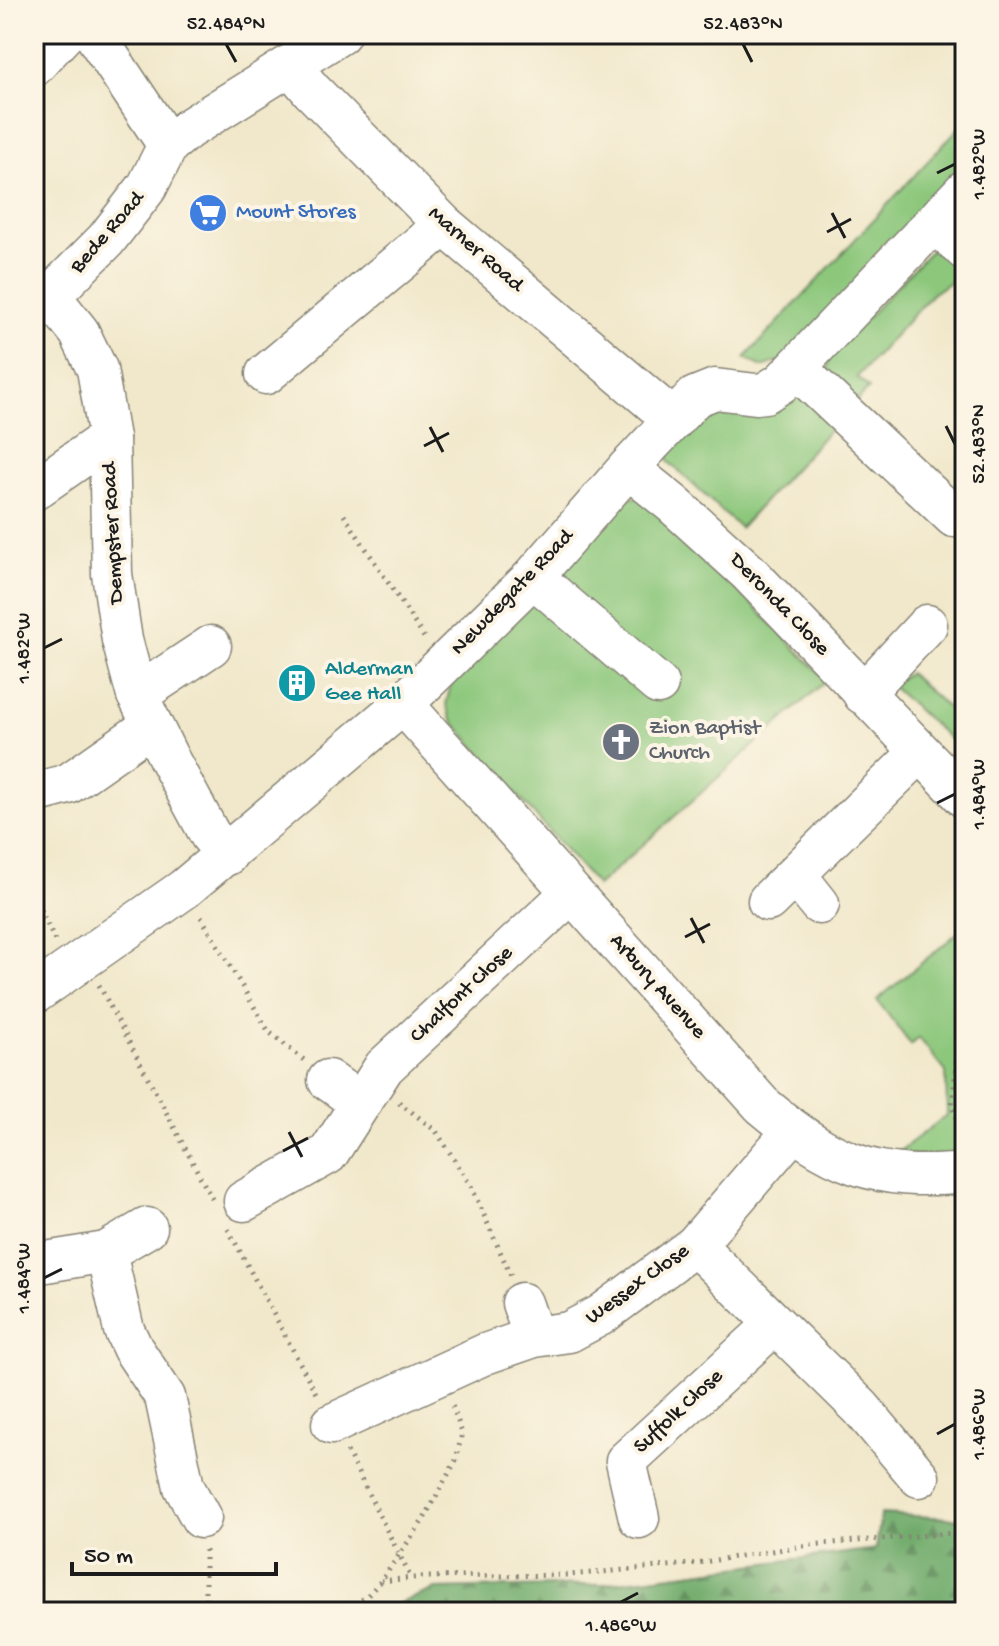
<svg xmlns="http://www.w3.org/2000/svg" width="999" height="1646" viewBox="0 0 999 1646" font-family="'Gochi Hand',sans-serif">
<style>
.green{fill:#8cc77c;stroke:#54724c;stroke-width:2}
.forest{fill:url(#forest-firs);stroke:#466444;stroke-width:2}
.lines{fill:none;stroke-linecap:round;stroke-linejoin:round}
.minor-casing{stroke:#868274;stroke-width:43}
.path{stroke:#868274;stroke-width:5;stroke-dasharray:2 6;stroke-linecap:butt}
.minor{stroke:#fff;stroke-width:40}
.ticks{fill:none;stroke:#1c1c1c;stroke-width:3}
.labels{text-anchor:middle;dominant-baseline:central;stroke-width:8;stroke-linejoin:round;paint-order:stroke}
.shop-label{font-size:22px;fill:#366cbe;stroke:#fcf5e5;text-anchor:start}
.street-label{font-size:22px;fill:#1c1c1c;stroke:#fcf5e5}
.culture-label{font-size:22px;fill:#0d838f;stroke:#fcf5e5;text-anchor:start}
.worship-label{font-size:22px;fill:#5b616d;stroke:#fcf5e5;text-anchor:start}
.neatline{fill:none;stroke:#1c1c1c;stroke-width:3}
.ticks-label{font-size:20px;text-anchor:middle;fill:#1c1c1c}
</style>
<defs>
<pattern id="forest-firs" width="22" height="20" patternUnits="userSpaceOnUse" patternTransform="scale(2)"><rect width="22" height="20" fill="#71ac6c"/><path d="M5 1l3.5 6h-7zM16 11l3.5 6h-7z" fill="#5c8b58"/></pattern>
</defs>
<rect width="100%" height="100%" fill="#fcf5e5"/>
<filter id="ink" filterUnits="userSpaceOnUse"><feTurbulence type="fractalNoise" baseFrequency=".0125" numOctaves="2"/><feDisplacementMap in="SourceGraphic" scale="16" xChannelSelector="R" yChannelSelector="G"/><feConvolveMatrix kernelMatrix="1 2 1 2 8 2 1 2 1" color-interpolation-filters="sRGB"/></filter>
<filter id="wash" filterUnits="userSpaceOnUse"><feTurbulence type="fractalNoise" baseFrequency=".006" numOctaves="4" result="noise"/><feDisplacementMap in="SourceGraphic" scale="32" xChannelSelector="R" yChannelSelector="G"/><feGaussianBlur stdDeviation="1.8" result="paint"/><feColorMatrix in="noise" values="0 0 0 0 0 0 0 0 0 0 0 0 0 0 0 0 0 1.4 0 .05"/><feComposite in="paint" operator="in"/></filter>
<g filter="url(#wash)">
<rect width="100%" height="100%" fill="#f1e8cb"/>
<g class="green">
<polygon points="965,121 965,164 784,360 762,367 745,358"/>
<polygon points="931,250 948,250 965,267 965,279 957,277 932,294 857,377 869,388 856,402 828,371 829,358"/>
<polygon points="801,382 843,415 740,528 668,461 669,448 704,411"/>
<polygon points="640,497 658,509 827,680 597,886 451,719 446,704 451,684 619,499"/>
<polygon points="909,673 950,710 965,694 964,752 890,685"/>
<polygon points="965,927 965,1088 959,1094 955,1105 965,1126 965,1153 942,1157 896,1154 947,1115 946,1072 919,1038 911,1045 877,1000"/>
</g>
<polygon class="forest" points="881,1514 965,1519 965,1612 378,1612 435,1589 594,1585 876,1549"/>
</g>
<g filter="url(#ink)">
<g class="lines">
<g class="minor-casing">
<g id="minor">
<polyline points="94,34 168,145"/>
<polyline points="290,65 311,90 444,225 674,420"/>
<polyline points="34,66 64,34"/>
<polyline points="936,223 965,250"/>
<polyline points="51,297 79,332 97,369 109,438 112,574 122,640 136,692 170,761 210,835 227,855"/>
<polyline points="34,312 106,240 147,187 168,145 188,129 340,34"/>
<polyline points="796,368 954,517"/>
<polyline points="266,374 444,225"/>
<polyline points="628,468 673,504 748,572 965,798"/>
<polyline points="34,490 109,438"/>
<polyline points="533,577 658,684"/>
<polyline points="863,694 927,625"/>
<polyline points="137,695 211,646"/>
<path d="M403 704 762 1105C831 1163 874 1182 965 1173"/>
<polyline points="42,791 68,784 152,725"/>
<polyline points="796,875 819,904"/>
<polyline points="768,901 920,752"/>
<polyline points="34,994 184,889 403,704 533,577 628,468 695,397 715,389 756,394 765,393 781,383 965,190"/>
<polyline points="328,1080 359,1102"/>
<polyline points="244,1201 328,1154 384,1067 571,893"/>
<polyline points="695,1245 861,1408 919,1477"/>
<polyline points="106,1252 124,1330 133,1349 165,1397 184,1487 201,1518"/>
<polyline points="34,1264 106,1252 147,1228"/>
<polyline points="522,1303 534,1337"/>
<polyline points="332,1424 485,1354 534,1337 569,1332 601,1315 695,1245 793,1131"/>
<polyline points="639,1518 626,1461 775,1324"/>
</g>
</g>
<g class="path">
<polyline points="344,515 425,639"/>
<polyline points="34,895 55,941"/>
<polyline points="201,917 269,1032 304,1060"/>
<polyline points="99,985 212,1199"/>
<polyline points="399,1102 436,1131 471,1186 511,1276"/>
<polyline points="965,1141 952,1106 965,978"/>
<polyline points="228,1229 318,1397"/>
<polyline points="347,1451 411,1578"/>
<polyline points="381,1581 422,1577 569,1575 691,1564 809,1545 965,1532"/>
<polyline points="205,1600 205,1549"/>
<polyline points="151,1612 205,1600 243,1610 273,1606 314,1611 350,1607 367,1596 381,1581 424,1519 456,1460 462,1433 451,1402"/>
</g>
<use href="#minor" class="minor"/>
</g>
</g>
<path class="ticks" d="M226 44 236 62M743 44 752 62M937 173 955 164M832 213 845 238M827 232 851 219M946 426 955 444M430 427 443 452M424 446 449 433M44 648 62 639M937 803 955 794M691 918 704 943M685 937 710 924M289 1132 302 1157M283 1151 308 1138M44 1278 62 1269M937 1434 955 1424M621 1602 638 1593"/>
<defs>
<g id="supermarket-disc" transform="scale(2)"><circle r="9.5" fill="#3f7fe0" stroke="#fcf5e5"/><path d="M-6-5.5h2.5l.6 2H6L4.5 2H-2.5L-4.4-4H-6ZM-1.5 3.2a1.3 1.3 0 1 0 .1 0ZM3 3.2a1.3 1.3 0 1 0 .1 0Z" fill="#fff"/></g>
<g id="building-disc" transform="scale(2)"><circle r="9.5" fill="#0f9aa8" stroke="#fcf5e5"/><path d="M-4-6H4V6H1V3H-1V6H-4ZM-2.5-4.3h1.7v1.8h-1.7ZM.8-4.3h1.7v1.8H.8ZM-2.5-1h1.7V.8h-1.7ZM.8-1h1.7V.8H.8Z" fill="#fff"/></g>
<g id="church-disc" transform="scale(2)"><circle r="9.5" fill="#6b7280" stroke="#fcf5e5"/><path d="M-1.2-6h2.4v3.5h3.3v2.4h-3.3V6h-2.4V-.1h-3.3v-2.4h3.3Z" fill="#fff"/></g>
</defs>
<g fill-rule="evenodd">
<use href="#supermarket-disc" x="208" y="213"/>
<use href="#building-disc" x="297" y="683"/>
<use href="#church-disc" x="621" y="742"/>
</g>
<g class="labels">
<g class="shop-label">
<text x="236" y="213">Mount Stores</text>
</g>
<g class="street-label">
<text transform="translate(108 233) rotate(-49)">Bede Road</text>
<text transform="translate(475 250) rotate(41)">Marner Road</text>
<text transform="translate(114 533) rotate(-93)">Dempster Road</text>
<text transform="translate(513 593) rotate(-46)">Newdegate Road</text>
<text transform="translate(779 605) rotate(46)">Deronda Close</text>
<text transform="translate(657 987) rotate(48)">Arbury Avenue</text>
<text transform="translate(462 995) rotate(-43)">Chalfont Close</text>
<text transform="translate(638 1285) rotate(-36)">Wessex Close</text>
<text transform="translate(679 1412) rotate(-43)">Suffolk Close</text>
</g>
<g class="culture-label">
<text x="325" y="670">Alderman<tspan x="325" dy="25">Gee Hall</tspan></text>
</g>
<g class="worship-label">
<text x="649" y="729">Zion Baptist<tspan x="649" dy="25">Church</tspan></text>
</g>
</g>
<rect width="999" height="1646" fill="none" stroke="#fcf5e5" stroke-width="88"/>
<path d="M72 1562v12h204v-12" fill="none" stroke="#1c1c1c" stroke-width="4"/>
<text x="84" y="1562" font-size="24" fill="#1c1c1c" stroke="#fcf5e5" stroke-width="6" paint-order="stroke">50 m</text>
<rect x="44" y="44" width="911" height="1558" class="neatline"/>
<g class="ticks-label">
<text x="226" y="29">52.484°N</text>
<text x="743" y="29">52.483°N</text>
<text transform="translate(977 164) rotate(-90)" y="7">1.482°W</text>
<text transform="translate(977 444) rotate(-90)" y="7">52.483°N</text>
<text transform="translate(22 648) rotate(-90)" y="7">1.482°W</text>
<text transform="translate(977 794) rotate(-90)" y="7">1.484°W</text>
<text transform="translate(22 1278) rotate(-90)" y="7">1.484°W</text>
<text transform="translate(977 1424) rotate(-90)" y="7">1.486°W</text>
<text x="621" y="1631">1.486°W</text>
</g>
</svg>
